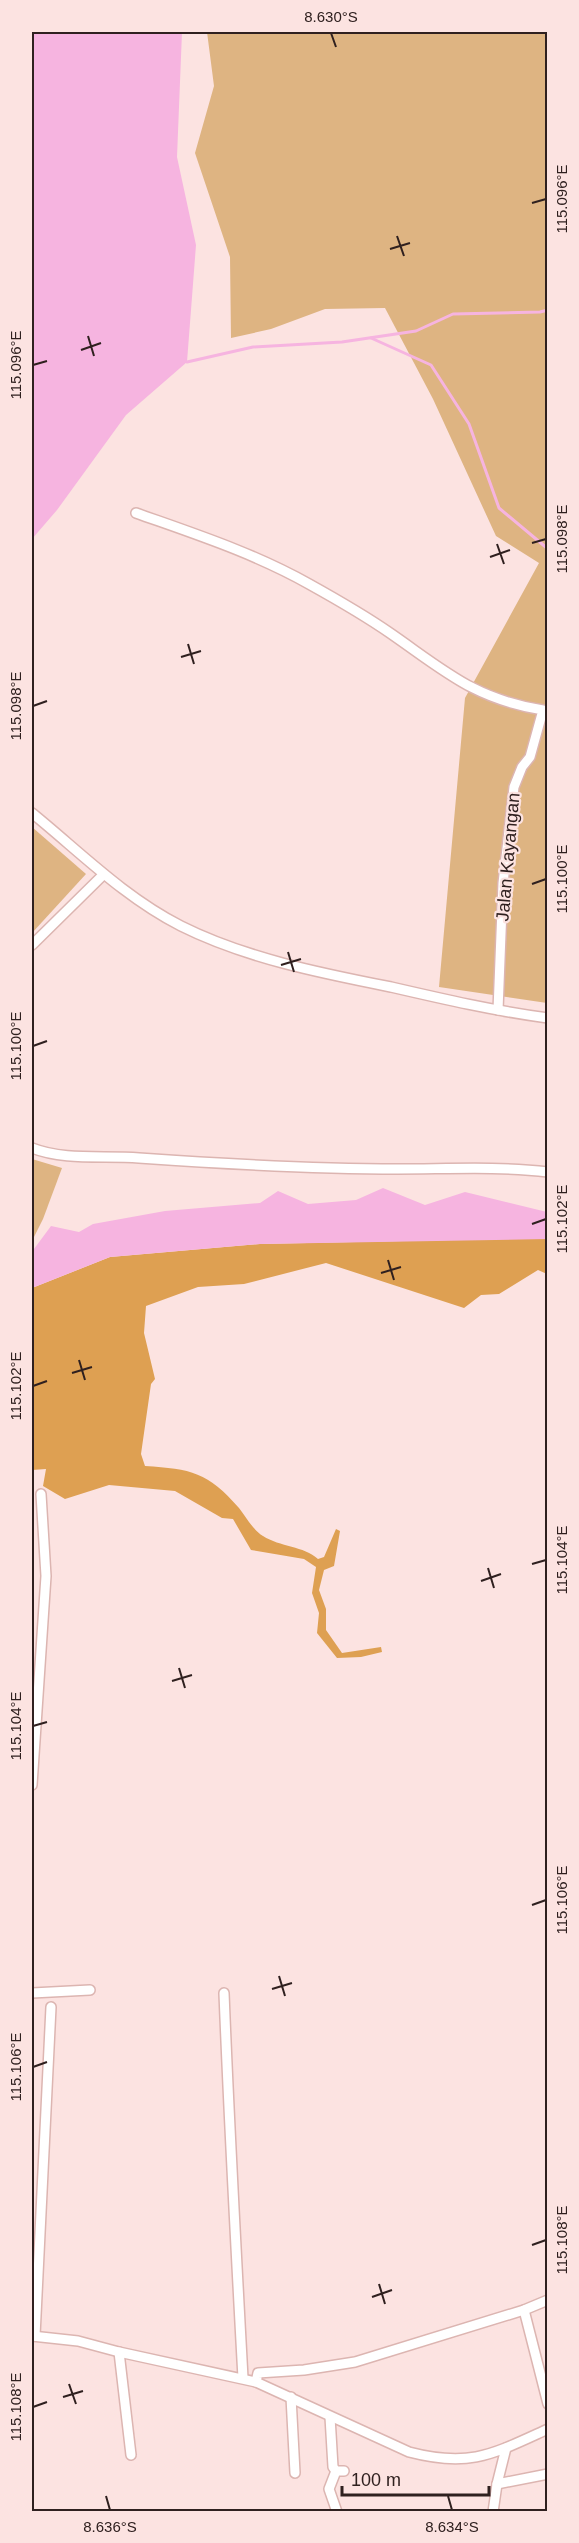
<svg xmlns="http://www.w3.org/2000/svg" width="579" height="2543" viewBox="0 0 579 2543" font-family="Helvetica,sans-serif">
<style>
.green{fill:#deb482}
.forest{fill:#dea052}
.water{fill:#f6b4e0}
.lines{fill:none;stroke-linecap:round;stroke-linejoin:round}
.stream{stroke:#f6b4e0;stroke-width:3}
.minor-casing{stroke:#dcb5b1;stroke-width:12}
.minor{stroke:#fff;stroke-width:9}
.ticks{fill:none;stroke:#2f201f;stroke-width:2}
.labels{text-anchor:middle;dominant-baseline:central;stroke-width:4.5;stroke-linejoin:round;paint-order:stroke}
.street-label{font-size:18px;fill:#2f201f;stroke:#fce3e1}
.neatline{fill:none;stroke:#2f201f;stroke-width:2}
.ticks-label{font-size:15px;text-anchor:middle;fill:#2f201f}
</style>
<rect width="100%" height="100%" fill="#fce3e1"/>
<g class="green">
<polygon points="207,32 547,32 547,1003 439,987 465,698 539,563 496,536 433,399 385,308 325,309 271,329 231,338 230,257 195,153 214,86"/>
<polygon points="32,827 86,874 32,933"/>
<polygon points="32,1159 62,1168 43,1219 32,1241"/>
</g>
<path class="forest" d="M542 1238 547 1239V1274L538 1270 499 1294 481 1295 464 1308 326 1263 244 1284 198 1287 146 1306 144 1333 155 1379 151 1384 141 1454 145 1466C191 1469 208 1472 239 1508 246 1517 253 1530 263 1536 280 1547 304 1546 318 1559L324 1557 336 1529 340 1531 334 1566 324 1570 319 1590 326 1609V1630L342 1653 381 1647 382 1652 361 1657 337 1658 317 1633 319 1613 312 1593 316 1567 304 1559 251 1550 233 1519 222 1518 175 1491 109 1485 65 1499 43 1486 46 1469 32 1470V1288L110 1257 260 1244Z"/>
<g class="water">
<polygon points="32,32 182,32 177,157 196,245 187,362 126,415 57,510 32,539"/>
<polygon points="383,1188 425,1205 465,1192 547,1212 547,1239 260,1244 110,1257 32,1288 34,1249 51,1226 79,1232 93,1224 165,1211 260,1203 278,1191 308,1204 356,1200"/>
</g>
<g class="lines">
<g class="stream">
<polyline points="371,338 431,365 469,424 499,508 548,549"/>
<polyline points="187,362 253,347 342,342 416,331 453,314 540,312 548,310"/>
</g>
<g class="minor-casing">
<g id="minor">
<path d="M136 513C195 534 254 553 309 584 336 599 364 615 390 633 445 671 474 699 543 710L530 757 522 767 514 787 503 883 498 1010"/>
<path d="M32 813C80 852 124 897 181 926 245 958 320 973 391 987 443 999 495 1011 548 1018"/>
<polyline points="32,945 103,875"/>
<path d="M32 1148C65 1161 104 1155 139 1158 225 1164 311 1169 398 1169 448 1169 498 1166 548 1172"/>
<polyline points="32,1785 46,1576 41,1494"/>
<polyline points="32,1993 90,1990"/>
<path d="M224 1993C229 2121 236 2250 243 2378"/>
<polyline points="524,2310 548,2404"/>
<path d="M32 2336 78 2341 119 2352 256 2382 409 2452C470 2468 493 2454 548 2429"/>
<polyline points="35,2336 51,2007"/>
<polyline points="119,2352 131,2455"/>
<polyline points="256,2382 258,2373 304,2370 355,2362 524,2310 548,2300"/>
<polyline points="291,2397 295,2473"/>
<polyline points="330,2417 333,2467 336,2471 344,2471"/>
<polyline points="336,2471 329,2489 337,2512"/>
<polyline points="497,2484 548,2474"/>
<polyline points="493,2512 497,2484 506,2448"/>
</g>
</g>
<use href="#minor" class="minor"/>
</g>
<path class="ticks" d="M331 33 336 47M532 203 546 199M397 236 404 256M390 249 410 243M88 336 94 356M81 350 101 343M33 365 47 361M532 543 546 539M497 544 504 564M490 557 510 550M188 644 194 664M181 657 201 651M33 706 47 701M532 884 546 879M288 952 294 972M281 965 301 959M33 1046 47 1041M532 1224 546 1219M388 1260 394 1280M381 1273 401 1267M79 1360 85 1380M72 1373 92 1367M33 1386 47 1381M532 1564 546 1560M488 1568 494 1588M481 1581 501 1574M179 1668 185 1688M172 1681 192 1675M33 1726 47 1722M532 1905 546 1900M279 1976 285 1996M272 1989 292 1983M33 2067 47 2062M532 2245 546 2240M379 2284 385 2304M372 2297 392 2290M69 2384 76 2404M63 2397 83 2391M33 2407 47 2402M106 2496 110 2510M448 2496 452 2510"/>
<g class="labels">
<g class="street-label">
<text transform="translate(508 857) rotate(-85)">Jalan Kayangan</text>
</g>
</g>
<rect width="579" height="2543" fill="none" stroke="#fce3e1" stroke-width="66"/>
<path d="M342 2486v9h147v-9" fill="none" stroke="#2f201f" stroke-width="3"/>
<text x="351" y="2486" font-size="18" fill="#2f201f" stroke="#fce3e1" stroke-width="4.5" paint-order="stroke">100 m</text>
<rect x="33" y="33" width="513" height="2477" class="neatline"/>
<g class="ticks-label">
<text x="331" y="22">8.630°S</text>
<text transform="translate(562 199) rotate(-90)" y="5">115.096°E</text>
<text transform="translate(16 365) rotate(-90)" y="5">115.096°E</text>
<text transform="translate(562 539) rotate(-90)" y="5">115.098°E</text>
<text transform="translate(16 706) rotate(-90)" y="5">115.098°E</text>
<text transform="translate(562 879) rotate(-90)" y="5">115.100°E</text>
<text transform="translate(16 1046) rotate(-90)" y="5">115.100°E</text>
<text transform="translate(562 1219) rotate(-90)" y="5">115.102°E</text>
<text transform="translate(16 1386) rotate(-90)" y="5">115.102°E</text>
<text transform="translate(562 1560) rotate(-90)" y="5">115.104°E</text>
<text transform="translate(16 1726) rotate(-90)" y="5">115.104°E</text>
<text transform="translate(562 1900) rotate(-90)" y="5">115.106°E</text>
<text transform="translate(16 2067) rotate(-90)" y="5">115.106°E</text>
<text transform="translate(562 2240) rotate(-90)" y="5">115.108°E</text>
<text transform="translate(16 2407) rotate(-90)" y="5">115.108°E</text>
<text x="110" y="2532">8.636°S</text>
<text x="452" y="2532">8.634°S</text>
</g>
</svg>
